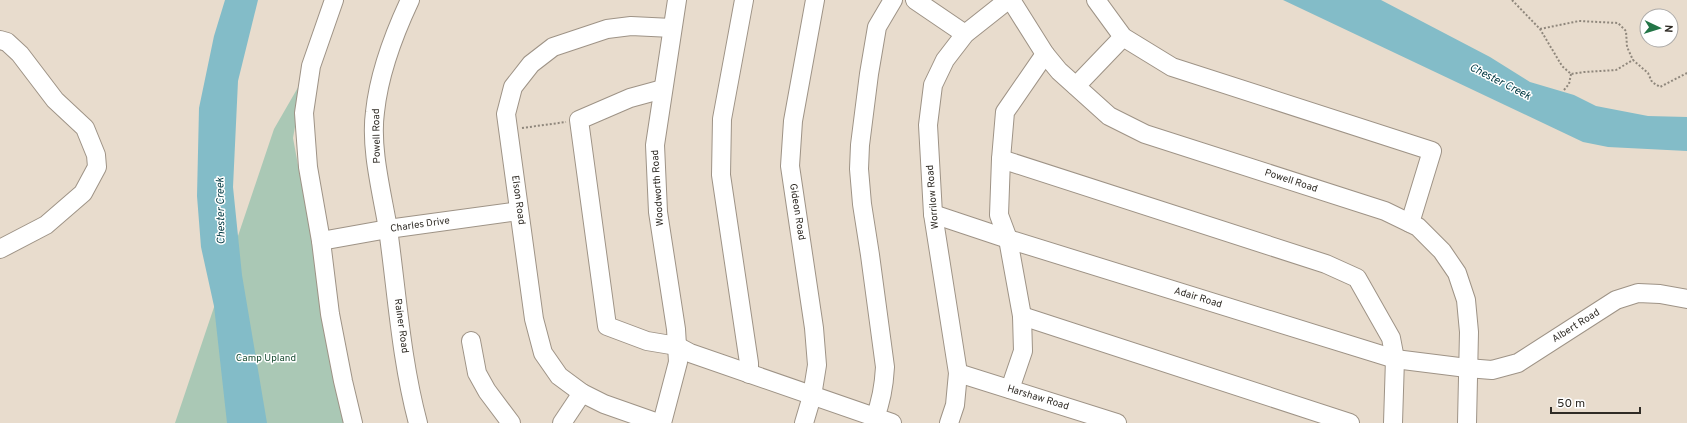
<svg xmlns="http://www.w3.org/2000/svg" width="1687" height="423" viewBox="0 0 1687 423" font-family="Overpass,sans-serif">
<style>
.green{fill:#aac8b5}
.water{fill:#83bcc8}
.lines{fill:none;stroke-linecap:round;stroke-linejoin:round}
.minor-casing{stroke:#9e9386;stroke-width:20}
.path{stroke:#8f877c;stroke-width:2;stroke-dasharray:2 2;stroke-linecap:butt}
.minor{stroke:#fff;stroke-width:18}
.labels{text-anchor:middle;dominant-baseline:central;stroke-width:3;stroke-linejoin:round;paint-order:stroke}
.street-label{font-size:10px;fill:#2f2b25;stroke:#fff}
.park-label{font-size:10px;fill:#164b30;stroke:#fff}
.water-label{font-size:11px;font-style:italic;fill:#023a43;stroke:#fff}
</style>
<rect width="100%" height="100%" fill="#e8dccd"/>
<polygon class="green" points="304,77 293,138 346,423 175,423 274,129"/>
<g class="water">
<polygon points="225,0 258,0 238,81 233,187 242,275 267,423 227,423 214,306 201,247 197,196 199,108 214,36"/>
<polygon points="1283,0 1381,0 1490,57 1530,82 1574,95 1596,106 1648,116 1687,117 1687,151 1608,147 1583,142"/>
</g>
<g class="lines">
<g class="minor-casing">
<g id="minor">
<polyline points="334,0 311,66 304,113 308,167 321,241 330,314 343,381 353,423"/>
<path d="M410 0C394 34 379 74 375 112 370 148 382 193 388 229 397 293 401 360 418 423"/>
<polyline points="744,0 722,119 721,175 749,363 749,374"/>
<polyline points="915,0 965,34"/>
<polyline points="1011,0 1045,54 1059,71 1109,116 1145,134 1385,211 1418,227 1442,251 1457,273 1466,300 1469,332 1467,423"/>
<polyline points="1096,0 1123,37 1172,67 1432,151 1410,223"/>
<polyline points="0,40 7,42 20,54 55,100 85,128 96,155 97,167 83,193 46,225 0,249"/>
<polyline points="1076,86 1123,37"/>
<polyline points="663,89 630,98 579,120 607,326 647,341 677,346 690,353 892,423"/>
<polyline points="1001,159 1326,264 1357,278 1391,338 1395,359 1393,423"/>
<polyline points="933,214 1008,239 1395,359 1467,368 1492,370 1518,363 1616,300 1638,293 1660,294 1687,299"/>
<polyline points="321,241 388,229 519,211"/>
<polyline points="1022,316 1350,423"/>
<polyline points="471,341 477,373 487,391 511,423"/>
<polyline points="958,373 1117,423"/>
<polyline points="1010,389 1023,351 1022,316 1008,239 999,215 1001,159 1005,112 1045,54"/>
<path d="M875 417C882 400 884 385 885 367L870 255 862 204 859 169 860 145 869 74 877 27 893 0"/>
<polyline points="562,423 582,393"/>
<polyline points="658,423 604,404 582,393 559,376 543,353 534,319 506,114 513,87 531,64 553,47 607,29 631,26 672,28"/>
<polyline points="662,423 678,362 676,329 658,212 655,145 677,0"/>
<polyline points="804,423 812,396 817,365 814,328 790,166 793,121 815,0"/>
<polyline points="949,423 955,405 958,373 933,214 928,125 933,85 945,60 965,34 1008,0"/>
</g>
</g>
<g class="path">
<polyline points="1512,0 1540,29 1562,66 1571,74 1584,72 1616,70 1633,60 1648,73 1652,82 1660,87 1687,73"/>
<polyline points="1540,29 1579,21 1618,23 1626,31 1627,47 1633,60"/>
<polyline points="1564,90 1569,84 1571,74"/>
<polyline points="522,128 566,122"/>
</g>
<use href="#minor" class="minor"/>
</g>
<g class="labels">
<g class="street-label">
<text transform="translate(377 136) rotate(-91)">Powell Road</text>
<text transform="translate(1291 181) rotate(18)">Powell Road</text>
<text transform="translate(658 188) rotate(-94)">Woodworth Road</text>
<text transform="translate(933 197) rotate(-95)">Worrilow Road</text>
<text transform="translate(518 200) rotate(82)">Elson Road</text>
<text transform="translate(797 212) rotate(81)">Gideon Road</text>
<text transform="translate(420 225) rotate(-8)">Charles Drive</text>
<text transform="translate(1198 298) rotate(17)">Adair Road</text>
<text transform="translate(401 326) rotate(82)">Rainer Road</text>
<text transform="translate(1576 326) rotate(-32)">Albert Road</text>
<text transform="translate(1038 398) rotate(17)">Harshaw Road</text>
</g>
<g class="park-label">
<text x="266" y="358">Camp Upland</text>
</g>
<g class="water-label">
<text transform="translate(1500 82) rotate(27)">Chester Creek</text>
<text transform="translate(221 211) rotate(-91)">Chester Creek</text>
</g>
</g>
<g transform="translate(1659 28) rotate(94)"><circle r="19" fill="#ffffff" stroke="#acaaa8"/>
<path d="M0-3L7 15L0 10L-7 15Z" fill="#237547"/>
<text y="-6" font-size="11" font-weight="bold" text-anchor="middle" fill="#2f2b25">N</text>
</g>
<path d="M1551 407v6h89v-6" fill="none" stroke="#2f2b25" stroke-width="2"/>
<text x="1557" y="407" font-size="12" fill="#2f2b25" stroke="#ffffff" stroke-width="3" paint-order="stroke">50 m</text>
</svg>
